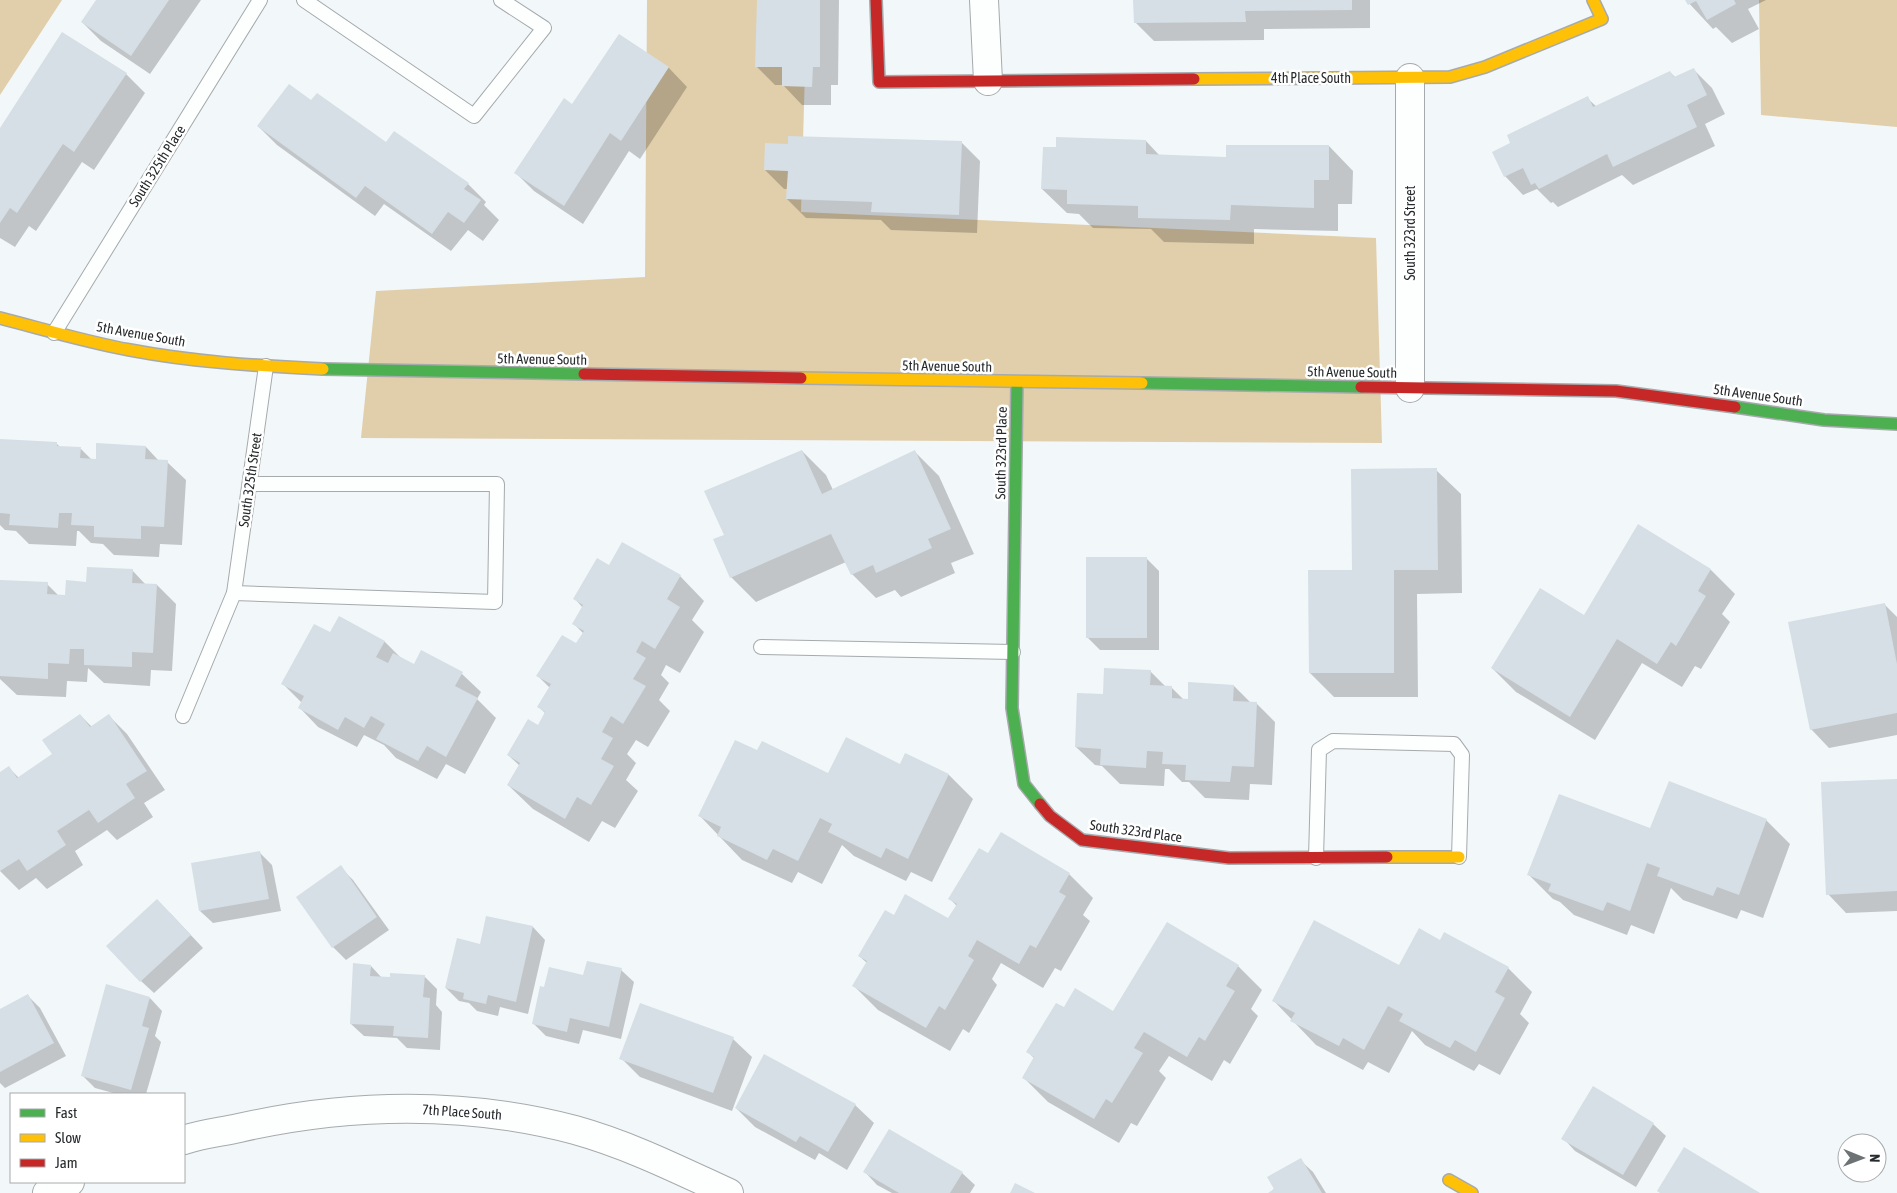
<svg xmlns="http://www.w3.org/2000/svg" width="1897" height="1193" viewBox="0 0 1897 1193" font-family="'Asap Condensed',sans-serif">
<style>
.forest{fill:#e1cfab}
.shadow{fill:#0003}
.building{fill:#d5dfe5}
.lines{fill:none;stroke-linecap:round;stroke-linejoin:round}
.lane-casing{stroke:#a6aaac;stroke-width:16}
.street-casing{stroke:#a6aaac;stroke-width:30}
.fast-casing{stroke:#a6aaac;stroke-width:14}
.slow-casing{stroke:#a6aaac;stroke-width:14}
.jam-casing{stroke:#a6aaac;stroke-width:14}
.lane{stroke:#fdfefe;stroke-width:14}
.street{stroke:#fdfefe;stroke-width:28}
.fast{stroke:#4caf50;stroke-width:11}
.slow{stroke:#ffc107;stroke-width:11}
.jam{stroke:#c62828;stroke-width:11}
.labels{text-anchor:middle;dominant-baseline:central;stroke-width:5;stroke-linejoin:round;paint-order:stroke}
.street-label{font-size:14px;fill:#262a2c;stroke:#fff}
</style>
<rect width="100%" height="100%" fill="#f2f7fa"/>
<g class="forest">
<polygon points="0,0 62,0 0,95"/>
<polygon points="647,0 807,0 801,212 1376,238 1382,443 361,438 376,291 645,277"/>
<polygon points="1759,0 1897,0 1897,127 1761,115"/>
</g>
<g class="shadow">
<polygon points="97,0 201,0 150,74 101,41 82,22"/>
<polygon points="758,0 839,0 838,85 831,85 831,105 802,105 783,85 775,85 756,66"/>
<polygon points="1134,0 1370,0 1370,28 1264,29 1264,40 1154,41 1135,22"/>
<polygon points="1686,0 1766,0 1748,9 1759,29 1732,43 1716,27 1713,29"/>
<polygon points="619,35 669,68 687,87 640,159 629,151 583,224 534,191 516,173 572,106"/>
<polygon points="1693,69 1712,88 1725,114 1705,124 1715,146 1633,185 1622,175 1558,207 1553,202 1551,203 1537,189 1523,195 1505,176 1512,143 1587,98 1597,107 1670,72 1676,78"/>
<polygon points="126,74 145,93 94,170 82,162 36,231 29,226 15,247 0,238 0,130"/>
<polygon points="312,102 386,144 468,184 486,202 484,205 499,220 483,241 468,230 451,251 384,204 375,216 277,145 258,126"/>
<polygon points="1146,141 1160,156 1227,158 1329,146 1353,171 1352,204 1338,204 1338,231 1254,229 1254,244 1164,242 1151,229 1093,228 1079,214 1067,213 1042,189"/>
<polygon points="961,142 980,161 977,233 891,230 881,220 806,218 787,199 788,189 784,189 765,170"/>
<polygon points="0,440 56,443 60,447 81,449 92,460 97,460 146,447 159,461 167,462 186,480 182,545 160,544 159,557 114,555 103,544 91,543 79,531 77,531 76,546 29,544 16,531 5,530 0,525"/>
<polygon points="802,451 826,475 833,490 915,452 939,476 974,554 951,563 955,573 901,597 895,590 876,598 852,574 846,562 756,602 731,577 725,535"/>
<polygon points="1436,470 1461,494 1462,593 1417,594 1418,697 1334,697 1310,673 1354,571"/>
<polygon points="1638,526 1711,570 1735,594 1722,614 1730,622 1701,669 1695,666 1682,687 1642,663 1595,740 1516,692 1492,668 1585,617"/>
<polygon points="623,544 680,576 704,601 692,620 704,632 680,673 666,665 661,675 669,683 659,700 670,711 648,747 636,740 627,754 636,763 626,780 638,791 615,828 602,821 589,842 533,809 508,785 520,766 508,755 538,727 546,714 539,707 550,688 538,676 577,645 584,634 574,624 583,608 575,599 609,567"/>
<polygon points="1146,558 1159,571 1159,650 1100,650 1087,637"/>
<polygon points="132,570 146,585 157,585 176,604 172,671 151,670 150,686 104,683 88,668 87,682 67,681 66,697 17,695 0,679 0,582 47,584 59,596 66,596 87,583"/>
<polygon points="1884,604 1897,617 1897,735 1829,748 1811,729"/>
<polygon points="340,617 385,642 402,659 414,666 422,652 462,674 481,692 477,699 496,718 465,774 446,764 437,779 396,758 384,745 364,735 357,747 318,727 300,708 302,703 283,684 330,634"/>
<polygon points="1150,671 1166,687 1171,687 1184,700 1189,700 1234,686 1251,703 1256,703 1275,722 1272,785 1250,784 1249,800 1205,798 1189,782 1182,782 1169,769 1165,769 1164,786 1120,784 1102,766 1095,765 1076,747 1104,695"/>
<polygon points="80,715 92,727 109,716 127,734 165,790 144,803 153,817 117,840 107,830 75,851 83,865 47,889 36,878 19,890 0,871 0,774 9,768 19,778 54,755"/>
<polygon points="757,752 829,775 900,765 906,754 949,775 973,799 932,882 911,872 906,881 854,856 842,845 822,884 798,872 792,883 742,860 699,815"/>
<polygon points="1897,780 1897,911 1846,913 1828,894"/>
<polygon points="1766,820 1790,844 1763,918 1741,910 1737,919 1683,900 1671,888 1654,934 1631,925 1627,935 1574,915 1560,902 1553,899 1529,875 1651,829"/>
<polygon points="259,852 272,865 281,911 213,923 200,911"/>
<polygon points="988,855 1069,874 1093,898 1083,915 1090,921 1061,971 1055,968 1043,988 1001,963 992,979 997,985 969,1033 963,1029 950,1051 878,1010 854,986 867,963 859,956 894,916 948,920 957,906 950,899"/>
<polygon points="340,867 353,880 389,930 346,960 333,947 298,897"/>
<polygon points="170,913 203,948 154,993 141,981"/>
<polygon points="533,927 545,940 528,1014 500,1007 498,1016 477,1011 469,1003 459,1001 446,988 481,945"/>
<polygon points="1440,942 1508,968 1532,992 1520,1014 1529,1023 1500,1075 1479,1064 1474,1071 1425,1045 1412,1031 1389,1073 1368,1062 1363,1070 1316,1045 1273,1000 1399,967"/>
<polygon points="371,966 382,978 424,976 437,989 436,1005 442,1012 440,1050 407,1048 397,1038 364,1036 351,1024"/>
<polygon points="1238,966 1262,990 1251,1009 1258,1016 1230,1064 1224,1060 1212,1081 1169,1056 1159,1071 1166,1078 1137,1126 1131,1123 1119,1143 1048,1102 1023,1077 1034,1058 1028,1052 1064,1009 1113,1013"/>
<polygon points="621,970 634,982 621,1039 583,1030 579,1044 546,1036 533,1023 545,989 584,977"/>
<polygon points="28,996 40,1008 66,1056 5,1088 0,1083 0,1011"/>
<polygon points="150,998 162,1011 155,1036 161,1042 146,1094 117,1094 95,1088 83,1076"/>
<polygon points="733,1039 752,1057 732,1111 640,1077 621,1058"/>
<polygon points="855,1105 874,1123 847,1170 819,1153 815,1160 755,1127 736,1108"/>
<polygon points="1653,1124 1666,1136 1636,1187 1575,1151 1563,1138"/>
<polygon points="1300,1160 1313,1172 1326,1193 1270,1193"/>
<polygon points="865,1172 962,1173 975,1185 970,1193 892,1193 877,1185"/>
</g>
<g class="building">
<polygon points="96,0 169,0 131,56 81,22"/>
<polygon points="757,0 820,0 820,67 813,67 812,87 782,86 782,67 755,67"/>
<polygon points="1133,0 1352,0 1352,10 1245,11 1246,22 1134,23"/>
<polygon points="1685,0 1734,0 1736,4 1707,20 1696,1 1688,5"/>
<polygon points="62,32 127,73 74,152 63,144 17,213 10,208 0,223 0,128"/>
<polygon points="619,34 669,67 621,141 610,133 564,206 514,173 564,98 572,104"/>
<polygon points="1694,68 1707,95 1687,105 1697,127 1613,167 1607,154 1539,189 1535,183 1531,185 1523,168 1504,177 1492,152 1510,143 1507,135 1588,96 1593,107 1670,71 1674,77"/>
<polygon points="289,84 311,100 317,93 386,142 394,131 469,183 464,189 481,200 464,223 448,212 432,234 365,186 356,198 257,126"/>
<polygon points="788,136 962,141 959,215 871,212 872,202 786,199 788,171 764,170 765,143 788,144"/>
<polygon points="1056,137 1146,140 1146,154 1226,157 1226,145 1329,145 1329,180 1314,180 1314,208 1231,205 1230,220 1138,218 1138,206 1067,204 1067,190 1041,189 1043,147 1056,147"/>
<polygon points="0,439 57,442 57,446 81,447 80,458 96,459 96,443 146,446 145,459 168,460 164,527 141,526 141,539 94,537 94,526 71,525 72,513 59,513 58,528 9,525 10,514 0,513"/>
<polygon points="802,450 822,494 915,450 951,529 928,539 932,548 876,573 873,565 851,575 831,534 730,578 713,539 724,535 704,491"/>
<polygon points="1437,468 1438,570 1394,570 1394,673 1309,673 1308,570 1352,570 1351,469"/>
<polygon points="1638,524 1711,569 1698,591 1706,596 1676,646 1671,642 1657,664 1617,639 1570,717 1491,668 1540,588 1584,615"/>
<polygon points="622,542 681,575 667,599 680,607 655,649 642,641 636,652 646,658 633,679 646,686 623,724 611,716 602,732 613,738 601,759 614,766 591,805 577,797 565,819 507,785 520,763 507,755 528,719 538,725 545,712 537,707 551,684 536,676 562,635 576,643 584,631 572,624 583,605 573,599 597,558 609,565"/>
<rect x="1086" y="557" width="61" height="81"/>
<polygon points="87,567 133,569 132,583 157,584 153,653 132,652 132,667 84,665 84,649 70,649 69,664 48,663 48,679 0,676 0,580 48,582 47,594 65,595 66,580 86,582"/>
<polygon points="1885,603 1897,664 1897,713 1810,730 1788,622"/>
<polygon points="339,616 385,641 376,657 388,663 393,653 414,664 421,650 463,672 455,686 478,698 446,757 427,746 418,761 376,739 385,724 371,716 364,728 345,717 338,730 298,708 304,696 281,684 314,624 330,632"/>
<polygon points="1104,668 1151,670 1150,685 1172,686 1172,698 1188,699 1188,682 1234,685 1233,701 1257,702 1254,767 1232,766 1230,782 1185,780 1186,765 1162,764 1163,752 1147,751 1146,768 1100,765 1101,749 1075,747 1077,693 1103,694"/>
<polygon points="80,714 90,727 109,714 147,771 126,784 135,798 98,823 89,810 57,831 66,845 27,871 19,859 0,871 0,772 9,766 17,778 52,754 42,740"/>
<polygon points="846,737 900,764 905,753 949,774 908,859 886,848 881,858 828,832 832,824 820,818 798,861 773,849 767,860 717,836 721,827 698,816 735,740 757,750 762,741 828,773"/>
<polygon points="1897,779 1897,891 1826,895 1821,782"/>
<polygon points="1669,781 1767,819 1739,895 1717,887 1713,896 1657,876 1660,868 1647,863 1630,911 1607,902 1603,911 1548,891 1551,884 1527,875 1559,794 1650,828"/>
<polygon points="1001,832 1070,873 1059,892 1066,896 1036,948 1030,945 1019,964 977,940 968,956 974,960 945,1010 939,1006 926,1028 852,986 867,961 858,956 885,910 894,915 905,894 948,918 957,904 948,899 979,848 988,853"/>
<polygon points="260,851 269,899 199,911 191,863"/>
<polygon points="341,865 377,917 332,948 296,897"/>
<polygon points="157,899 191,935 140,982 106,946"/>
<polygon points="486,916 533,926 516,1002 488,995 486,1004 463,999 464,993 445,988 457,938 480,944"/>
<polygon points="1314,920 1399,965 1419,928 1440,940 1444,932 1509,967 1495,992 1505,998 1476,1052 1455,1040 1450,1048 1399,1021 1403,1014 1388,1006 1364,1050 1343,1038 1339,1046 1290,1021 1295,1013 1272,1001"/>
<polygon points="1167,922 1239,965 1226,986 1235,991 1205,1041 1199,1037 1187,1057 1144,1032 1134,1048 1143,1053 1112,1103 1106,1099 1094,1119 1022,1078 1034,1057 1026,1052 1056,1003 1064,1007 1075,988 1113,1011"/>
<polygon points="587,961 622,968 609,1027 570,1018 567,1032 532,1024 540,986 544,987 549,967 583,975"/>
<polygon points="353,963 371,965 370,976 390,977 390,973 425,975 423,997 430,998 428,1038 393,1036 394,1026 350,1024"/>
<polygon points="106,984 150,997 142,1026 149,1028 131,1090 81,1076"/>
<polygon points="28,994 54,1043 0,1072 0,1009"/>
<polygon points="640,1003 734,1037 713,1093 619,1059"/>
<polygon points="764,1054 856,1104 828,1152 800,1136 796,1142 735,1108"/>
<polygon points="1593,1086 1654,1123 1623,1175 1561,1139"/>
<polygon points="889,1129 963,1172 950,1193 899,1193 863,1172"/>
<polygon points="1684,1147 1760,1193 1660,1193 1657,1191"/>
<polygon points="1301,1158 1322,1193 1268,1193 1274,1189 1267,1177"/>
<polygon points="1015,1183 1035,1193 1010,1193"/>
</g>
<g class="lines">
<g class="lane-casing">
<g id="lane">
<polyline points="304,0 474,116 544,28 501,0"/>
<polyline points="54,333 260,0"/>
<polyline points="234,593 495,602 497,484 250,484"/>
<polyline points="761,647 1013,652"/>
<polyline points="183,716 234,593 266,366"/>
<polyline points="1316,858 1319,750 1333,741 1454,744 1462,755 1459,857"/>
</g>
</g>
<g class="street-casing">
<g id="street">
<polyline points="984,0 988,81"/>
<polyline points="1410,388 1410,78"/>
<path d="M184 1140C201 1134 221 1132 239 1128 349 1103 466 1101 575 1130 629 1145 679 1170 729 1193"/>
<polyline points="47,1193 70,1182"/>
</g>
</g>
<g class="fast-casing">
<g id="fast">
<polyline points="323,369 584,374"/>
<polyline points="1017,382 1012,708 1024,784 1040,804"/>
<polyline points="1142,383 1361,387"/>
<polyline points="1735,407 1824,420 1897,424"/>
</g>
</g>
<g class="slow-casing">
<g id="slow">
<polyline points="1194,79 1450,77 1485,67 1602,19 1593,0"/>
<path d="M0 318C43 329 86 342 130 350 193 362 258 366 323 369"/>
<polyline points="801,378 1142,383"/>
<polyline points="1387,857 1459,857"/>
<polyline points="1449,1180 1472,1193"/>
</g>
</g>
<g class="jam-casing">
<g id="jam">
<polyline points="876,0 879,82 1194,79"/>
<polyline points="584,374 801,378"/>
<polyline points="1361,387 1616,391 1735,407"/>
<polyline points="1040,804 1050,816 1082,840 1229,858 1387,857"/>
</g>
</g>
<use href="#lane" class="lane"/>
<use href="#street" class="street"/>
<use href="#fast" class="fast"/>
<use href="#slow" class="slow"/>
<use href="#jam" class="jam"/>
</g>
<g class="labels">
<g class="street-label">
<text x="1311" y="78">4th Place South</text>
<text transform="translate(157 166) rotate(-58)">South 325th Place</text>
<text transform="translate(1410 233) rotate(-90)">South 323rd Street</text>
<text transform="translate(141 334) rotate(10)">5th Avenue South</text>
<text transform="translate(542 359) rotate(1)">5th Avenue South</text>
<text transform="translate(947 366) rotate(1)">5th Avenue South</text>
<text transform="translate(1352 372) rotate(1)">5th Avenue South</text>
<text transform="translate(1758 395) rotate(8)">5th Avenue South</text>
<text transform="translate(1001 453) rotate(-89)">South 323rd Place</text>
<text transform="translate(250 480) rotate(-82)">South 325th Street</text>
<text transform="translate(1136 831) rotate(8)">South 323rd Place</text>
<text transform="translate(462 1112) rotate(4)">7th Place South</text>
</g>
</g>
<rect x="10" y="1093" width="175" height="90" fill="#ffffff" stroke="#a8aaab"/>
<rect x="20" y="1109" width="25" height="8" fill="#4caf50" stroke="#a8aaab"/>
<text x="55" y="1118" font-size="15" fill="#262a2c">Fast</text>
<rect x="20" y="1134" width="25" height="8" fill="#ffc107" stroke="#a8aaab"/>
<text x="55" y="1143" font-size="15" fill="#262a2c">Slow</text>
<rect x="20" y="1159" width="25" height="8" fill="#c62828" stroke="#a8aaab"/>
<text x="55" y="1168" font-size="15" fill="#262a2c">Jam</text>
<g transform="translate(1862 1158) rotate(91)"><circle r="24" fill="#ffffff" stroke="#a8aaab"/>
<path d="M0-4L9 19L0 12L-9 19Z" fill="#6d7274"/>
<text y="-8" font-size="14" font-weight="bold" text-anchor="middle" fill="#262a2c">N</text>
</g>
</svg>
